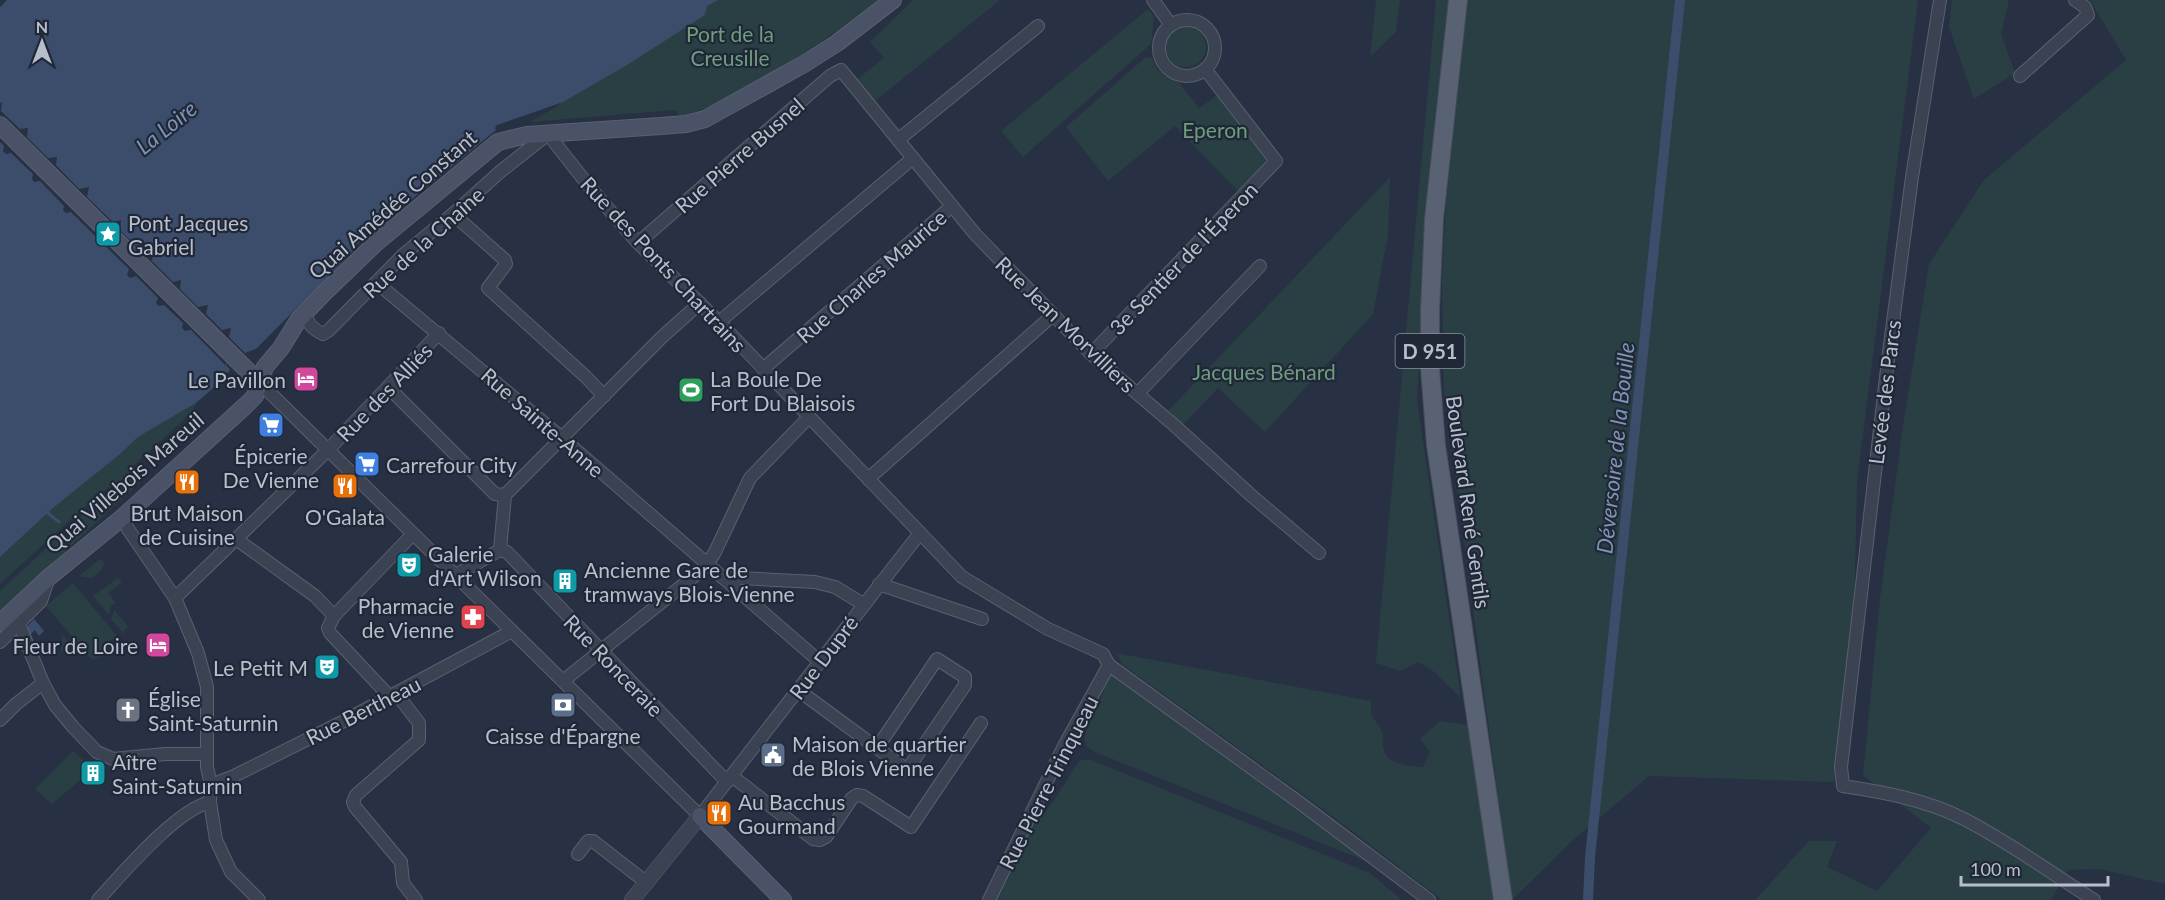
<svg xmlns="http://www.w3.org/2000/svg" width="2165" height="900" viewBox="0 0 2165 900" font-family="Lato,sans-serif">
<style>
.green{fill:#293f44}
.water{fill:#3c4d6c}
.pier{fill:#273143}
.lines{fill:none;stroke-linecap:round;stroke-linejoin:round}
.stream{stroke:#3c4d6c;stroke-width:3}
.canal{stroke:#3c4d6c;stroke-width:10}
.minor-casing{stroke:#596170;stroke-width:14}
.tertiary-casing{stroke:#596170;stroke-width:16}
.secondary-casing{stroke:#596170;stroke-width:18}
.primary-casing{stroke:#454c5c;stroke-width:20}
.minor{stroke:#3b4353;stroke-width:12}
.tertiary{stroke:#3b4353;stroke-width:15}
.secondary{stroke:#495266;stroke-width:16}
.primary{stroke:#596272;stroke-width:18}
.labels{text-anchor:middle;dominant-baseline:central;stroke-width:4.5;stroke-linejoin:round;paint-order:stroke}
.shield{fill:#202838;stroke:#8a92a0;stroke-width:1.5}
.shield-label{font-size:20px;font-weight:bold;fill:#b8bfcc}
.park-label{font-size:21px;fill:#6f9d7d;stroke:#202838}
.street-label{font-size:21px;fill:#b8bfcc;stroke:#202838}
.poi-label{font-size:21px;fill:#b8bfcc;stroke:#202838;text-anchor:start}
.water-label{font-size:22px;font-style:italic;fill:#7f93b3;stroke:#202838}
</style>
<rect width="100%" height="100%" fill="#273143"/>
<g class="green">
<path d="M701 0H878C835 33 791 64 743 89 722 100 703 111 680 116L675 110 530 122 554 108Z"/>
<polygon points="913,0 1000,0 875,101 856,80 884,58 870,42"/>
<polygon points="1376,0 1400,0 1396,32 1370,57"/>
<polygon points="1436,0 1450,0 1427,214 1417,401 1461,698 1432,670 1418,662 1400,671 1376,663"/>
<polygon points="1467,0 1918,0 1857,481 1854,619 1834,782 1649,776 1571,842 1512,900 1444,392 1442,279 1446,202"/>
<polygon points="1952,0 2009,0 2001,34 2015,73 1974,99 1949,27"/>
<polygon points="2090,0 2165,0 2165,884 2099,869 2068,870 2051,900 1755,900 1809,841 1837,841 1827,867 1877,891 1931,828 1863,775 1880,599 1903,426 1929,264 1984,180 2126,60"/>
<polygon points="1148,9 1154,16 1151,44 1023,157 1001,131"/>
<circle cx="1186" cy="47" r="20"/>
<polygon points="1146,57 1152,58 1157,69 1165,76 1179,83 1199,108 1219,94 1266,158 1265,165 1239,192 1175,126 1108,181 1066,127"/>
<polygon points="1390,177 1388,235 1373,314 1265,432 1218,388 1183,425 1168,411"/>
<polygon points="196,403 193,411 131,468 133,472 96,496 0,584 0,557 53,508 119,455 138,437"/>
<polygon points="137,476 142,480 0,612 0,591 93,505"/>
<polygon points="100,559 104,563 102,569 92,578 79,576"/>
<polygon points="118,578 122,582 108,593 116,603 111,606 109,615 93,596"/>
<polygon points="73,583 117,636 112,639 104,656 94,660 90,658 46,606"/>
<polygon points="114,610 128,626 123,633 111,619"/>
<polygon points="62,634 74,648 67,657 61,650"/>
<path d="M1116 653 1371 701C1370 722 1375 716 1382 732 1384 737 1382 741 1383 746 1385 765 1408 766 1423 767L1430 752 1420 739 1440 721 1468 725 1495 900H1442L1327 812 1123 665Z"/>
<polygon points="1111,674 1366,861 1095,752 1087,747 1084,737"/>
<polygon points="73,751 93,769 52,804 35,789"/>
<polygon points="1089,759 1370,873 1402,900 994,900 1022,841 1053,802 1079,761"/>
</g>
<g class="water">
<polygon points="7,0 718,0 707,6 705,15 627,65 563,102 497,125 495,128 496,130 361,241 355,246 356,248 256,349 245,353 241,349 226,365 230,370 219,383 196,403 138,437 119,455 53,508 0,557 0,7"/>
<polygon points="34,619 44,631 39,636 35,630 30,635 26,628"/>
</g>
<polygon class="pier" points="2,102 1,111 20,129 28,128 27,137 48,158 57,157 56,165 79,189 89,187 87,197 113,222 121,220 120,230 144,254 153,252 152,261 173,282 181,280 180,289 198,307 208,305 206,314 222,330 231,328 229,337 241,349 225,365 191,330 185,331 182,328 183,323 164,305 159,306 156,303 158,298 136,276 130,278 127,275 129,269 104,245 98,246 97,238 71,212 66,213 63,210 64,206 40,181 34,182 32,179 33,174 11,153 6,154 3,151 4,146 0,142 0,103"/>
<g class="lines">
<g class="stream">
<polyline points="44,510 59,522"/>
<polyline points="67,529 76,536"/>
</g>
<polyline class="canal" points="1588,900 1590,857 1680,0"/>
<g class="minor-casing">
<g id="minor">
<polyline points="1153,0 1171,25"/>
<path d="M1940 0 1912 177 1888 360 1841 767 1843 786C1883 792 1927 800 1964 819 2009 842 2051 873 2094 900"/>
<circle cx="1187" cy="48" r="28"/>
<polyline points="2020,76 2088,15 2085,7 2075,0"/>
<polyline points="898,140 1038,26"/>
<polyline points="453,214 505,260 506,264 488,288 586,377 604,396"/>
<polyline points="639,242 830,76 841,70 975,234 1091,354 1175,426 1253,497 1319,553"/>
<polyline points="377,283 561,437 819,661"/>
<path d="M306 312C305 322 314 330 323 334L328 331 403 255 453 214 501 171 548 134 588 185 637 242 719 322 962 577 1048 629 1103 654 1109 665"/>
<polyline points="719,322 913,158"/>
<polyline points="1091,354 1276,161 1205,69"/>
<polyline points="763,369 952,206"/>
<polyline points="260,383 700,816 920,533"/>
<polyline points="389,388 495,494 505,495"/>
<polyline points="1138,393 1260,266"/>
<polyline points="868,479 1053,315"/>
<polyline points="123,517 128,529 175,598 198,653 207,687 207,767 211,785 210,802 216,840 231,872 259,900"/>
<polyline points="236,539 315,596 334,616"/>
<polyline points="500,550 505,495 662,337 700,303"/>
<polyline points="500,550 507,552 727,782"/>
<polyline points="456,575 500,550"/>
<polyline points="722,577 815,582 835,587 863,604"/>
<polyline points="879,584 982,619"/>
<polyline points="175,598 328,450 439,333"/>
<polyline points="19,624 43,683 55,705 73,727 97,752 113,759 165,754 207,754"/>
<polyline points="0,642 41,601 48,580"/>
<polyline points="1109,665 1300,803 1429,900"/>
<polyline points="563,681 703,569 714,554 750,478 809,417"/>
<polyline points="798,690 907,770 965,685 965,677 937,659 877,748"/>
<polyline points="396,693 419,723 419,740 356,795 353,802 355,807 401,862 403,883 416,900"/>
<polyline points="390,697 330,633 328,628 334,616 413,534"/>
<polyline points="0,720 16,704 43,683"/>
<polyline points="732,776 813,839 820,840 826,837 852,798 857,795 863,796 911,827 981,723"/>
<polyline points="211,785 234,776 342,722 512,631"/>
<polyline points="578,854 588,841 593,841 647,883"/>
<path d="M98 900C123 873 176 810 210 802"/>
<polyline points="989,900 1064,746 1109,665"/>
</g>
</g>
<g class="tertiary-casing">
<polyline id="tertiary" points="632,900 700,816"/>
</g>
<g class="secondary-casing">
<g id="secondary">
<polyline points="0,125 260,383"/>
<polyline points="0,623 48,578 123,517 245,406 255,396 265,367 281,348 299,319 324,293 377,242 498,142 527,135 661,126 686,124 705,119 804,64 837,43 893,0"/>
<polyline points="700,816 783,900"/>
</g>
</g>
<g class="primary-casing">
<polyline id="primary" points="1458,0 1434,219 1430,310 1430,368 1436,445 1503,900"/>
</g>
<use href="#minor" class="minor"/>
<use href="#tertiary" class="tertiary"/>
<use href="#secondary" class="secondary"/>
<use href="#primary" class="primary"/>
</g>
<defs>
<g id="sight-square" transform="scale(1.35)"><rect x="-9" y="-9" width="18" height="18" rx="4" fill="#0f9aa8" stroke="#202838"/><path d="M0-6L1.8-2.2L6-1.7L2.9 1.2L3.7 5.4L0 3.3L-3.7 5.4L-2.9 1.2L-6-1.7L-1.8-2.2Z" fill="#fff"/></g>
<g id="hotel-square" transform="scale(1.35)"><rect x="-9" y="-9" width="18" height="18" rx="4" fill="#d1479c" stroke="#202838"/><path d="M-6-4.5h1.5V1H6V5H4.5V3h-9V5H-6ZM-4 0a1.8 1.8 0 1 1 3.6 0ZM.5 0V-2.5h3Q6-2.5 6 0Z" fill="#fff"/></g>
<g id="stadium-square" transform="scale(1.35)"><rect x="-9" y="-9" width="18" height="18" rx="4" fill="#2e9e5b" stroke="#202838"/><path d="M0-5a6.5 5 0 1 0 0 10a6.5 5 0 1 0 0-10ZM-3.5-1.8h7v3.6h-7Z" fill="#fff"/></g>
<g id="supermarket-square" transform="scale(1.35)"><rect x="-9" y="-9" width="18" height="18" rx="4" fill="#3f7fe0" stroke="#202838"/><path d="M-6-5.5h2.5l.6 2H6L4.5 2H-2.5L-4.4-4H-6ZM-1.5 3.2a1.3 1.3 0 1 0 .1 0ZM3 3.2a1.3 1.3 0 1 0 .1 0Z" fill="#fff"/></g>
<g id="restaurant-square" transform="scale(1.35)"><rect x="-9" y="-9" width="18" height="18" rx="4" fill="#e8710a" stroke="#202838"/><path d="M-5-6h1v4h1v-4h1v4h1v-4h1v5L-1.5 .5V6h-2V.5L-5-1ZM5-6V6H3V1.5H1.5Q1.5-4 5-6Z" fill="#fff"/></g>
<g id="theatre-square" transform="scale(1.35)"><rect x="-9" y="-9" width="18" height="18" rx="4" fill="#0f9aa8" stroke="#202838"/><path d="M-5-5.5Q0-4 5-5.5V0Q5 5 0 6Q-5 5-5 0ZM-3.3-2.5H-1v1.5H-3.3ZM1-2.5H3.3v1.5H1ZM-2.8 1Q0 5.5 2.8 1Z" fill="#fff"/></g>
<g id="building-square" transform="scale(1.35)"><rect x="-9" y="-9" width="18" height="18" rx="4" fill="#0f9aa8" stroke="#202838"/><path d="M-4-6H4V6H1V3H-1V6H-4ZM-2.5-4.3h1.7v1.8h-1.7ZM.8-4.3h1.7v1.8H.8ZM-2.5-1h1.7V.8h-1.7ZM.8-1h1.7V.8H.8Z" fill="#fff"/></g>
<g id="pharmacy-square" transform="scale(1.35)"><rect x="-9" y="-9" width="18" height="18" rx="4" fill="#e0444e" stroke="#202838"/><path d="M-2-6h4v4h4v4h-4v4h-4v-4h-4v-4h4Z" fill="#fff"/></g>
<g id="bank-square" transform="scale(1.35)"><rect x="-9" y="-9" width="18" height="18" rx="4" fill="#5c6f8a" stroke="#202838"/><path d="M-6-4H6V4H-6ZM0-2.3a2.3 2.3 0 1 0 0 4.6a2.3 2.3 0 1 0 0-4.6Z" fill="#fff"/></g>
<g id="church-square" transform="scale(1.35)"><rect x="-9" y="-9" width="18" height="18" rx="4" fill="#6b7280" stroke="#202838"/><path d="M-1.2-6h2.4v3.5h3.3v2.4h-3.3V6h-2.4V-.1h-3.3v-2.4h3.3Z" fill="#fff"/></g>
<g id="civic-square" transform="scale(1.35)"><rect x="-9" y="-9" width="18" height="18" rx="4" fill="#5c6f8a" stroke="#202838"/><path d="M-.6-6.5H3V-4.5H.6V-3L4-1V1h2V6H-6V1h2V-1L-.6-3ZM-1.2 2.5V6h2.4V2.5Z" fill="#fff"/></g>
</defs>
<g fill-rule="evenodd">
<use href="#sight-square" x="108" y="234"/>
<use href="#hotel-square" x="306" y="379"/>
<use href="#stadium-square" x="691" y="390"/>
<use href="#supermarket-square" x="271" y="425"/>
<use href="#supermarket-square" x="367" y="464"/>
<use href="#restaurant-square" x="187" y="482"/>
<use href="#restaurant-square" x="345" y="486"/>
<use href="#theatre-square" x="409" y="565"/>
<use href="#building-square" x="565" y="581"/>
<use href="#pharmacy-square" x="473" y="617"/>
<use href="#hotel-square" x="158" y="645"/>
<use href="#theatre-square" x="327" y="667"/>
<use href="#bank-square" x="563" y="705"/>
<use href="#church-square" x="128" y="710"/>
<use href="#civic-square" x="773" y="755"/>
<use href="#building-square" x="93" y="773"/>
<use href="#restaurant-square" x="719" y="813"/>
</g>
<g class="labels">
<rect class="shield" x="1395.5" y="334" width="69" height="34" rx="4.5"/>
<g class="shield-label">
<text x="1430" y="351">D 951</text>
</g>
<g class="park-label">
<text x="730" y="33">Port de la<tspan x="730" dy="24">Creusille</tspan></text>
<text x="1215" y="129">Eperon</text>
<text x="1264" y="371">Jacques Bénard</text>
</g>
<g class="street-label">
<text transform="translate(739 155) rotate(-41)">Rue Pierre Busnel</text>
<text transform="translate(392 204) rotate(-41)">Quai Amédée Constant</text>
<text transform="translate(423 242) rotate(-42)">Rue de la Chaîne</text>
<text transform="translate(1183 258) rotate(-46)">3e Sentier de l'Éperon</text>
<text transform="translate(664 264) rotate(47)">Rue des Ponts Chartrains</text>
<text transform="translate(871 276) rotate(-41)">Rue Charles Maurice</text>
<text transform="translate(1066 324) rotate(44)">Rue Jean Morvilliers</text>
<text transform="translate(384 392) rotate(-46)">Rue des Alliés</text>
<text transform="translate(1884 392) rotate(-83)">Levée des Parcs</text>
<text transform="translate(543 422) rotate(41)">Rue Sainte-Anne</text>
<text transform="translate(124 482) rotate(-41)">Quai Villebois Mareuil</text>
<text transform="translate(1469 502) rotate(82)">Boulevard René Gentils</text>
<text transform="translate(823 657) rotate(-53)">Rue Dupré</text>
<text transform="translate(614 665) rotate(46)">Rue Ronceraie</text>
<text transform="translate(363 710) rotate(-27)">Rue Bertheau</text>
<text transform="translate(1048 782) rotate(-63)">Rue Pierre Trinqueau</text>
</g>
<g class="poi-label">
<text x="128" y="222">Pont Jacques<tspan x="128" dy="24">Gabriel</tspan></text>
<text x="710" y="378">La Boule De<tspan x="710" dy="24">Fort Du Blaisois</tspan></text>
<text x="286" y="379" text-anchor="end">Le Pavillon</text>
<text x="271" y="455" text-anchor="middle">Épicerie<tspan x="271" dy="24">De Vienne</tspan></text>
<text x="386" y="464">Carrefour City</text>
<text x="187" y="512" text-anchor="middle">Brut Maison<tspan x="187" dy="24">de Cuisine</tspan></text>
<text x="345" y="516" text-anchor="middle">O'Galata</text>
<text x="428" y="553">Galerie<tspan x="428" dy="24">d'Art Wilson</tspan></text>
<text x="584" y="569">Ancienne Gare de<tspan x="584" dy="24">tramways Blois-Vienne</tspan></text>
<text x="454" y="605" text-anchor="end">Pharmacie<tspan x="454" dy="24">de Vienne</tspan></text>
<text x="138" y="645" text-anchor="end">Fleur de Loire</text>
<text x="308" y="667" text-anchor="end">Le Petit M</text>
<text x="148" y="698">Église<tspan x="148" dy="24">Saint-Saturnin</tspan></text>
<text x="563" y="735" text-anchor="middle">Caisse d'Épargne</text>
<text x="792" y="743">Maison de quartier<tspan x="792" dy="24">de Blois Vienne</tspan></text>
<text x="112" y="761">Aître<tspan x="112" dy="24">Saint-Saturnin</tspan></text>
<text x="738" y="801">Au Bacchus<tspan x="738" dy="24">Gourmand</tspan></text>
</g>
<g class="water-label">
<text transform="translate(166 127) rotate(-39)">La Loire</text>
<text transform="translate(1615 448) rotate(-84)">Déversoire de la Bouille</text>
</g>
</g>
<g transform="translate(42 42)" stroke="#202838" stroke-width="4.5" paint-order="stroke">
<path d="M0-4.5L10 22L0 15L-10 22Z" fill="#b8bfcc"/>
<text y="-9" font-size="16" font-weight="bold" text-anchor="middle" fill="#b8bfcc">N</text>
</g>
<path d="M1961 876v9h147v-9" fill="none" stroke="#b8bfcc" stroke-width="3"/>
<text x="1970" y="876" font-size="18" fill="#b8bfcc" stroke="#202838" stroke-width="4.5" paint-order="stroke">100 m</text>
</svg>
